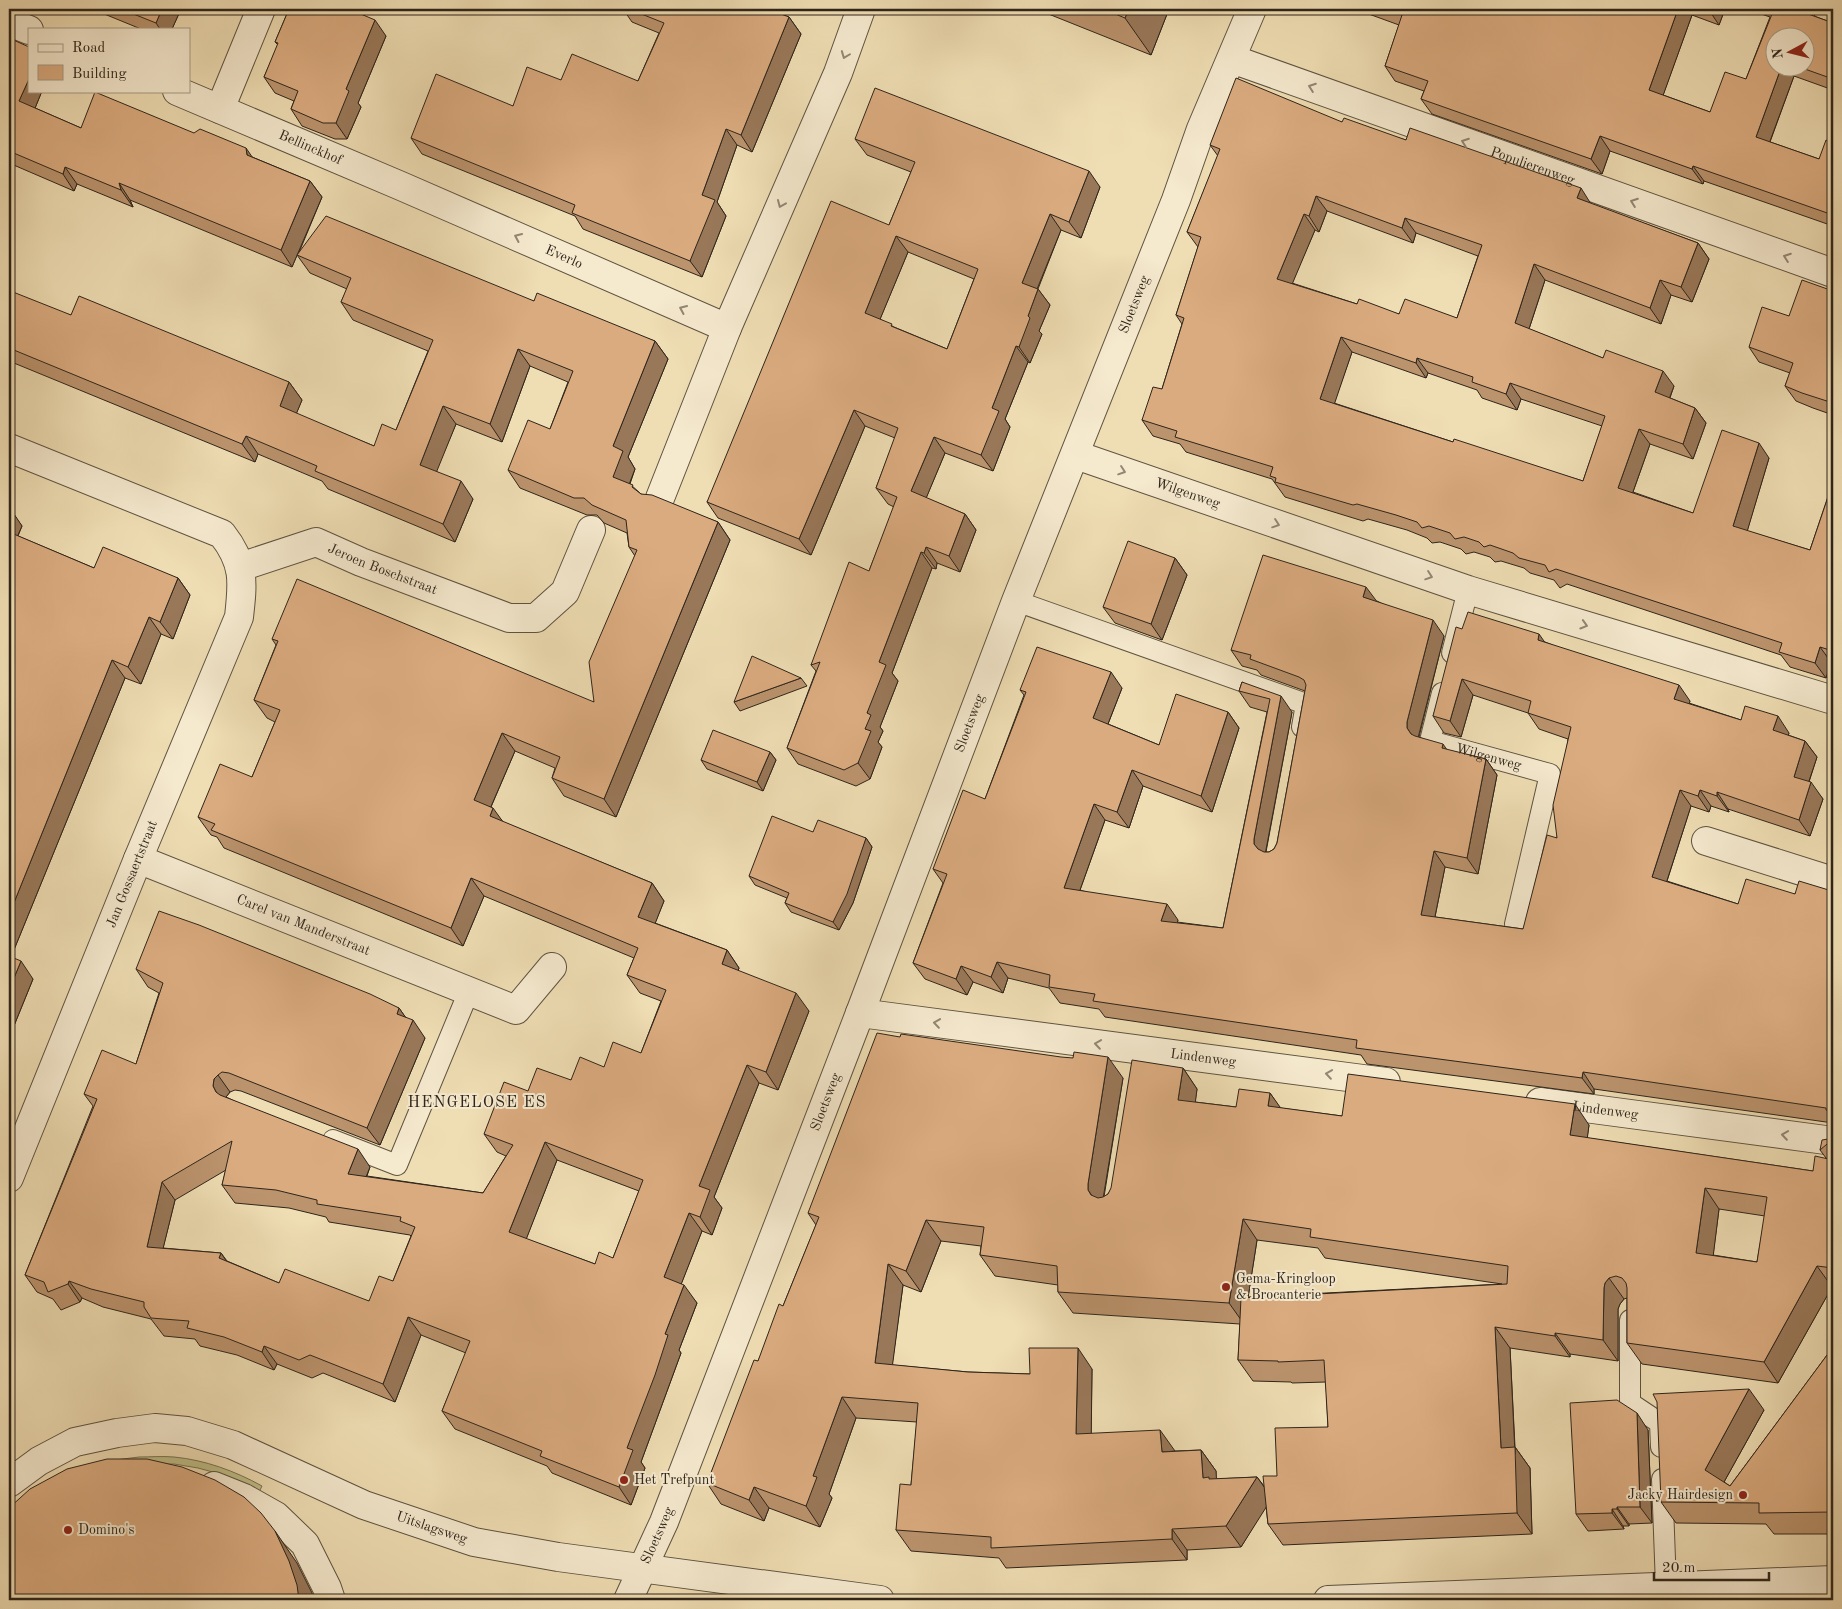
<svg xmlns="http://www.w3.org/2000/svg" width="1842" height="1609" viewBox="0 0 1842 1609" font-family="'Old Standard TT',serif">
<style>
.green{fill:#c0bf88;stroke:#777252}
.lines{fill:none;stroke-linecap:round;stroke-linejoin:round}
.service-casing{stroke:#5e5341;stroke-width:22}
.pedestrian-casing{stroke:#5e5341;stroke-width:30}
.minor-casing{stroke:#5e5341;stroke-width:30}
.tertiary-casing{stroke:#5e5341;stroke-width:30}
.service{stroke:#f5e9ce;stroke-width:20}
.pedestrian{stroke:#f5e9ce;stroke-width:28}
.minor{stroke:#f5e9ce;stroke-width:28}
.tertiary{stroke:#f5e9ce;stroke-width:28}
.wall{fill:#bb936d;stroke:#2e251b;fill-rule:evenodd}
.shaded-wall{fill:#997859;stroke:#2e251b}
.building{fill:#daab7f;stroke:#2e251b;fill-rule:evenodd}
.oneway{stroke:#928774}
.poi-dot{fill:#8f2418;stroke:#f5e9ce;stroke-width:2}
.labels{text-anchor:middle;dominant-baseline:central;stroke-width:4;stroke-linejoin:round;paint-order:stroke}
.street-label{font-size:14px;fill:#2e251b;stroke:#f5e9ce}
.poi-label{font-size:14px;fill:#2e251b;stroke:#f5e9ce;text-anchor:start}
.quarter-label{font-size:16px;letter-spacing:1px;fill:#2e251b;stroke:#f5e9ce}
</style>
<rect width="100%" height="100%" fill="#efddb3"/>
<filter id="stains"><feTurbulence type="fractalNoise" baseFrequency=".004" numOctaves="4"/><feColorMatrix values="0 0 0 0 .2 0 0 0 0 .09 0 0 0 0 .02 0 0 0 .5 -.17"/></filter>
<radialGradient id="worn" r=".72"><stop offset=".6" stop-color="#630" stop-opacity="0"/><stop offset="1" stop-color="#630" stop-opacity=".3"/></radialGradient>
<path class="green" d="M139 1457C150 1457 162 1456 174 1457 205 1460 235 1471 262 1486L258 1494 220 1474 198 1468 174 1464 140 1465 115 1460Z"/>
<g class="lines">
<g class="service-casing">
<g id="service">
<polyline points="1016,601 1306,704 1302,727"/>
<polyline points="1452,653 1468,590"/>
<path id="s1" d="M1442 693 1430 741 1550 774 1515 924"/>
<polyline points="333,1140 397,1165 469,991"/>
<polyline points="1630,1320 1630,1403 1660,1423 1661,1447"/>
<polyline points="1662,1479 1666,1586"/>
</g>
</g>
<g class="pedestrian-casing">
<polyline id="pedestrian" points="214,1486 244,1498 276,1516 305,1544 327,1588 331,1600"/>
</g>
<g class="minor-casing">
<g id="minor">
<polyline points="9,22 29,30"/>
<path id="s2" d="M1232 59 1833 273"/>
<path id="s3" d="M177 91 401 186 727 328"/>
<polyline points="220,109 261,9"/>
<path d="M9 448 222 534C245 563 243 582 239 617L138 859 9 1178"/>
<path id="s4" d="M1076 455 1468 590 1833 700"/>
<polyline points="660,498 727,328 838,73 861,9"/>
<path id="s5" d="M240 567 316 542 361 562 509 618H536L565 592 591 530"/>
<polyline points="1706,841 1833,881"/>
<path id="s6" d="M138 859 516 1010 552 967"/>
<path id="s7" d="M860 1013 1386 1082"/>
<path id="s8" d="M1540 1102 1833 1141"/>
<path id="s9" d="M628 1600 664 1522 860 1013 1016 601 1176 200 1201 129 1252 9"/>
<polyline points="1814,1600 1814,1581"/>
</g>
</g>
<g class="tertiary-casing">
<g id="tertiary">
<path id="s10" d="M9 1483 39 1461 75 1442 117 1433 155 1428 187 1431 233 1445 364 1505 474 1542 558 1557 880 1600"/>
<polyline points="1328,1600 1833,1580"/>
</g>
</g>
<use href="#service" class="service"/>
<use href="#pedestrian" class="pedestrian"/>
<use href="#minor" class="minor"/>
<use href="#tertiary" class="tertiary"/>
</g>
<g class="wall">
<polygon points="92,9 181,9 172,29 141,29"/>
<polygon points="289,9 367,9 364,15 386,36 358,103 361,107 347,139 335,139 302,126 291,109 294,101 275,93 264,77 278,45 275,42"/>
<polygon points="623,9 768,9 789,17 801,34 752,152 737,145 717,202 726,216 702,277 583,229 575,216 422,154 411,138 513,106 561,80 638,81 659,33 632,22"/>
<polygon points="1036,9 1169,9 1151,55"/>
<path d="M1355 9H1725L1719 25 1692 15 1663 95 1710 112 1746 79 1770 17 1747 9H1817L1814 16 1833 23V90L1794 76 1770 142 1819 159 1833 143V226L1704 181 1703 184 1610 151 1602 174 1432 114 1421 99 1424 91 1395 81 1385 66 1399 25ZM1804 38V68H1774Z"/>
<path d="M9 38 42 91 35 108 81 128 252 157 310 181 322 197 298 255 534 301 655 341 668 359 628 457 635 469 630 484 641 494 718 522 730 540 616 817 564 796 552 778 555 768 515 751 491 807 503 822 652 883 664 901 655 923 727 950 739 968 738 971 809 1011 778 1090 759 1083 714 1197 722 1208 712 1235 702 1231 681 1284 697 1303 679 1350 681 1353 641 1462 645 1468 631 1505 552 1473 547 1466 455 1429 442 1411 466 1353 421 1335 395 1402 323 1373 312 1378 277 1364 274 1370 237 1355 200 1346 195 1339 164 1336 151 1319 103 1307 82 1298 80 1302 61 1310 53 1299 37 1292 25 1275 93 1106 84 1094 136 1064 159 993 148 987 136 969 399 1008 406 1018 425 1038 380 1145 241 1091 235 1090 230 1092 226 1097 370 1167 367 1176 483 1193 506 1156 497 1152 484 1134 528 1091 571 1080 604 1067 641 1053 661 1001 640 993 627 975 634 958 484 896 463 946 224 848 217 837 211 835 198 817 252 777 275 722 267 718 254 700 276 645 272 639 594 702 635 556 629 547 627 533 604 523 597 515H587L520 488 508 470 550 429 568 382 530 366 502 442 456 424 436 471 473 499 455 542 328 489 322 481 258 454 255 462 9 361V302L71 315 289 382 302 400 296 414 374 446 396 430 428 351 353 320 341 302 347 289 310 273 297 255 292 267 130 200 133 207 77 184 74 191 9 163ZM557 1160 639 1191 613 1258 595 1264 526 1239ZM226 1170 222 1185 235 1203 289 1208 326 1217 329 1222 410 1235 411 1236 393 1281 369 1301 279 1283 227 1261 221 1253 163 1248 175 1200Z"/>
<path d="M1342 122 1406 140 1591 204 1698 243 1709 259 1692 302 1671 295 1661 324 1545 280 1529 329 1674 386 1670 398 1695 408 1706 423 1693 459 1650 444 1633 492 1693 513 1769 458 1747 531 1810 550 1833 482V662H1831L1826 678 1790 667 1781 655 1567 584 1560 588 1554 580 1530 573 1524 568 1501 561 1495 562 1490 557 1474 552 1466 554 1461 549 1440 542 1432 543 1427 538 1407 530 1368 519 1363 521 1285 497 1272 479 1186 452 1180 444 1153 436 1142 420 1162 389 1182 324 1176 315 1198 247 1187 232 1218 156 1210 145ZM1327 211 1413 243 1416 233 1478 256 1457 318 1399 314 1357 304 1292 283 1315 230 1319 232ZM1352 352 1426 378 1428 373 1477 390 1482 398 1517 410 1521 399 1602 426 1583 481 1453 442 1334 403Z"/>
<path d="M855 139 1100 187 1081 238 1061 230 1038 289 1050 305 1039 331 1042 334 1030 363 1028 362 1005 419 1010 427 993 471 945 453 926 498 965 514 976 530 960 572 937 563 936 569 932 568 892 673 898 681 880 727 883 731 878 742 882 747 870 779 856 786 798 764 787 748 816 671 811 665 869 571 894 507 888 504 876 488 895 438 865 426 811 555 718 518 707 502 889 225 911 172 867 155ZM908 252 974 279 947 349 894 327 880 319Z"/>
<polygon points="1833,291 1833,415 1813,408 1796,401 1785,386 1790,373 1759,362 1749,347 1789,316"/>
<polygon points="9,508 22,526 18,536 94,568 178,578 190,595 173,639 161,634 141,684 125,678 11,957 33,979 9,1038"/>
<polygon points="1175,558 1187,575 1162,640 1115,623 1103,607"/>
<polygon points="1377,601 1444,636 1419,737 1447,750 1486,759 1497,775 1478,874 1445,867 1435,917 1523,929 1557,838 1568,739 1539,729 1528,713 1473,695 1461,737 1444,733 1433,716 1462,629 1545,642 1690,701 1689,703 1741,720 1789,733 1788,735 1805,741 1817,757 1809,782 1823,799 1810,836 1728,809 1729,812 1711,806 1709,812 1691,806 1667,881 1738,904 1795,894 1833,893 1833,1123 1594,1089 1594,1094 1367,1064 1361,1055 1105,1017 1099,1009 1060,1003 1049,988 1008,978 1003,993 973,982 967,995 925,979 913,963 943,883 933,869 985,799 1024,695 1020,690 1122,688 1108,724 1159,745 1228,712 1239,728 1212,812 1143,786 1129,828 1105,820 1080,890 1178,920 1177,922 1223,928 1267,712 1250,707 1239,691 1242,682 1292,712 1266,852 1269,852 1274,849 1277,843 1305,691 1261,675 1257,670 1242,666 1231,650"/>
<polygon points="801,678 807,686 740,711 734,702"/>
<polygon points="770,752 776,760 763,791 707,769 701,760"/>
<polygon points="813,832 866,838 872,847 853,903 839,930 791,912 785,903 787,898 755,885 749,876"/>
<path d="M1183 1068 1197 1089 1195 1102 1236 1107 1270 1093 1280 1108 1342 1116 1589 1125 1587 1138 1813 1171 1826 1158 1820 1150 1828 1139 1833 1135V1287H1832L1778 1383 1642 1364 1627 1343V1298L1624 1299 1620 1304 1618 1309V1361L1570 1354V1357L1510 1348 1515 1447 1530 1468 1532 1534 1283 1545 1268 1524 1266 1506 1241 1547 1187 1550V1560L1006 1568 999 1558 911 1551 896 1530 911 1485 917 1422 856 1418 829 1494 832 1498 820 1527 769 1508 764 1521 721 1504 707 1483 758 1361 783 1306 816 1225 808 1213 1123 1078 1104 1197 1108 1194ZM1719 1209 1765 1216 1757 1262 1713 1255ZM1257 1240 1318 1248 1325 1258 1502 1284 1248 1297ZM941 1241 981 1246 980 1255 995 1276 1058 1285V1292L1073 1313 1240 1324 1238 1360 1253 1381 1291 1382 1292 1383 1326 1382 1328 1427 1277 1476 1264 1486 1257 1477 1216 1479V1471L1201 1450 1175 1451 1091 1434 1092 1369 1030 1374 968 1372 892 1365 903 1285 921 1292Z"/>
<polygon points="1833,1347 1833,1534 1774,1534 1766,1524 1676,1523 1661,1502 1764,1410 1724,1482 1730,1486"/>
<polygon points="1648,1430 1652,1523 1629,1524 1629,1526 1623,1526 1624,1529 1588,1531 1576,1514"/>
</g>
<g class="shaded-wall">
<polygon points="162,9 181,9 172,29 160,29 156,23"/>
<polygon points="349,9 367,9 360,26"/>
<polygon points="1129,9 1169,9 1151,55 1125,18"/>
<polygon points="1678,9 1687,9 1692,15 1660,104 1649,90"/>
<polygon points="1709,9 1725,9 1719,25 1709,10"/>
<polygon points="1801,9 1817,9 1811,26 1800,11"/>
<polygon points="789,17 801,34 752,152 741,135"/>
<polygon points="375,20 386,36 358,103 361,107 347,139 336,123 346,89"/>
<polygon points="1781,68 1788,68 1794,76 1766,152 1756,137"/>
<polygon points="29,79 29,91 42,91 31,118 19,101"/>
<polygon points="726,129 737,145 717,202 726,216 702,277 690,261 702,195"/>
<polygon points="1600,136 1610,151 1602,174 1591,159"/>
<polygon points="246,148 257,164 247,155"/>
<polygon points="1693,166 1704,181 1703,184 1692,169"/>
<polygon points="65,167 77,184 74,191 63,174"/>
<polygon points="1089,171 1100,187 1081,238 1069,222"/>
<polygon points="310,181 322,197 292,267 281,250"/>
<polygon points="119,183 130,200 133,207 121,190"/>
<polygon points="1581,188 1591,204 1577,198"/>
<polygon points="1316,196 1327,211 1319,232 1309,216"/>
<polygon points="1050,214 1061,230 1033,299 1022,283"/>
<polygon points="1304,214 1315,230 1288,294 1277,279"/>
<polygon points="1405,218 1416,233 1413,243 1402,228"/>
<polygon points="896,236 908,252 876,329 865,313"/>
<polygon points="1698,243 1709,259 1692,302 1681,287"/>
<polygon points="1534,264 1545,280 1526,338 1515,323"/>
<polygon points="1660,280 1671,295 1661,324 1650,308"/>
<polygon points="1038,289 1050,305 1039,331 1042,334 1030,363 1019,347 1028,316"/>
<polygon points="1341,337 1352,352 1331,414 1320,399"/>
<polygon points="655,341 668,359 628,457 635,469 625,495 613,477 613,446"/>
<polygon points="1016,346 1028,362 1005,419 1010,427 993,471 981,455 992,408"/>
<polygon points="518,349 530,366 502,442 490,424"/>
<polygon points="1417,358 1428,373 1426,378 1416,363"/>
<polygon points="1663,371 1674,386 1666,407 1655,392"/>
<polygon points="289,382 302,400 292,424 280,406"/>
<polygon points="1510,383 1521,399 1517,410 1506,394"/>
<polygon points="443,406 456,424 432,483 420,465"/>
<polygon points="1695,408 1706,423 1693,459 1683,444"/>
<polygon points="854,410 865,426 811,555 799,539"/>
<polygon points="1639,429 1650,444 1629,503 1618,488"/>
<polygon points="246,436 258,454 255,462 242,444"/>
<polygon points="934,437 945,453 922,508 911,491"/>
<polygon points="1759,443 1769,458 1744,542 1733,526"/>
<polygon points="461,481 473,499 455,542 443,524"/>
<polygon points="10,508 22,526 13,546 9,540 9,510"/>
<polygon points="965,514 976,530 960,572 949,556"/>
<polygon points="718,522 730,540 616,817 604,799"/>
<polygon points="926,547 937,563 936,569 924,553"/>
<polygon points="921,552 932,568 892,673 898,681 880,727 883,731 878,742 882,747 870,779 858,763 865,729 867,713 879,662"/>
<polygon points="1175,558 1187,575 1162,640 1151,624"/>
<polygon points="178,578 190,595 173,639 160,622"/>
<polygon points="1366,587 1378,603 1363,597"/>
<polygon points="149,617 161,634 141,684 128,667"/>
<polygon points="1433,620 1444,636 1418,738 1422,750 1407,728 1407,722"/>
<polygon points="1539,634 1551,651 1538,640"/>
<polygon points="1820,647 1831,662 1826,678 1815,663"/>
<polygon points="112,660 125,678 9,962 9,915"/>
<polygon points="1111,672 1122,688 1104,734 1093,718"/>
<polygon points="1462,679 1473,695 1461,737 1450,721"/>
<polygon points="1679,685 1690,701 1686,715 1674,699"/>
<polygon points="1281,696 1292,712 1265,855 1266,860 1254,844 1254,839"/>
<polygon points="1228,712 1239,728 1212,812 1201,796"/>
<polygon points="1778,716 1789,733 1785,747 1773,730"/>
<polygon points="502,733 515,751 486,818 474,800"/>
<polygon points="1805,741 1817,757 1805,793 1794,777"/>
<polygon points="1443,744 1454,760 1442,748"/>
<polygon points="770,752 776,760 763,791 757,782"/>
<polygon points="1486,759 1497,775 1478,874 1467,858"/>
<polygon points="1132,770 1143,786 1129,828 1117,812"/>
<polygon points="1811,782 1823,799 1810,836 1799,820"/>
<polygon points="1680,790 1691,806 1663,893 1652,877"/>
<polygon points="1700,790 1711,806 1709,812 1698,796"/>
<polygon points="1717,792 1728,809 1729,812 1717,796"/>
<polygon points="1094,804 1105,820 1075,904 1064,888"/>
<polygon points="493,808 506,826 490,816"/>
<polygon points="866,838 872,847 853,903 839,930 833,922"/>
<polygon points="1434,851 1445,867 1432,931 1421,915"/>
<polygon points="471,878 484,896 463,946 451,928"/>
<polygon points="652,883 664,901 651,934 638,917"/>
<polygon points="1832,891 1833,893 1833,905 1830,900"/>
<polygon points="1167,904 1178,920 1173,937 1161,921"/>
<polygon points="727,950 739,968 734,982 722,964"/>
<polygon points="21,961 33,979 9,1038 9,990"/>
<polygon points="997,962 1008,978 1003,993 991,977"/>
<polygon points="961,966 973,982 967,995 956,979"/>
<polygon points="796,993 809,1011 778,1090 766,1072"/>
<polygon points="399,1008 411,1025 413,1020 425,1038 380,1145 367,1128 397,1014"/>
<polygon points="1108,1057 1123,1078 1102,1205 1103,1211 1088,1190 1088,1184"/>
<polygon points="747,1065 759,1083 714,1197 722,1208 712,1235 700,1217 699,1186"/>
<polygon points="1183,1068 1197,1089 1193,1121 1178,1100"/>
<polygon points="1583,1072 1594,1089 1594,1094 1582,1078"/>
<polygon points="218,1075 230,1092 226,1097 225,1104 216,1092 213,1086 214,1079"/>
<polygon points="1270,1093 1285,1114 1268,1106"/>
<polygon points="1575,1104 1589,1125 1585,1156 1570,1135"/>
<polygon points="545,1142 557,1160 522,1250 509,1232"/>
<polygon points="358,1149 370,1167 360,1192 348,1174"/>
<polygon points="162,1182 175,1200 159,1265 147,1247"/>
<polygon points="1705,1188 1719,1209 1711,1274 1696,1253"/>
<polygon points="689,1213 702,1231 677,1295 664,1277"/>
<polygon points="1243,1219 1257,1240 1244,1324 1229,1303"/>
<polygon points="926,1220 941,1241 921,1292 906,1271"/>
<polygon points="221,1253 233,1271 219,1258"/>
<polygon points="888,1264 903,1285 890,1384 875,1363"/>
<polygon points="1817,1266 1832,1287 1778,1383 1764,1362"/>
<polygon points="1609,1278 1624,1299 1620,1304 1618,1309 1618,1361 1603,1340 1604,1288 1605,1283"/>
<polygon points="69,1281 82,1298 80,1302 68,1284"/>
<polygon points="684,1285 697,1303 679,1350 681,1353 641,1462 645,1468 631,1505 619,1487 627,1448 665,1334"/>
<polygon points="408,1317 421,1335 395,1402 383,1384"/>
<polygon points="1495,1327 1510,1348 1515,1454 1515,1447 1530,1468 1532,1534 1517,1513 1501,1448"/>
<polygon points="1555,1333 1570,1354 1570,1357 1555,1336"/>
<polygon points="264,1346 277,1364 274,1370 262,1352"/>
<polygon points="1078,1348 1092,1369 1091,1455 1076,1434"/>
<polygon points="1830,1381 1833,1385 1833,1405"/>
<polygon points="1749,1389 1764,1410 1719,1491 1705,1470"/>
<polygon points="842,1397 856,1418 829,1494 832,1498 820,1527 806,1506 813,1476"/>
<polygon points="1637,1413 1648,1430 1652,1523 1640,1507"/>
<polygon points="1160,1430 1175,1451 1162,1452"/>
<polygon points="1201,1450 1216,1471 1217,1489 1203,1478"/>
<polygon points="1257,1477 1272,1498 1241,1547 1226,1526"/>
<polygon points="754,1487 769,1508 764,1521 749,1500"/>
<polygon points="1617,1507 1629,1524 1629,1526 1617,1509"/>
<polygon points="1612,1509 1623,1526 1624,1529 1612,1513"/>
<polygon points="1172,1529 1187,1550 1187,1560 1172,1539"/>
<polygon points="275,1531 297,1563 312,1593 314,1600 299,1600"/>
</g>
<g class="building">
<polygon points="121,9 162,9 156,23"/>
<polygon points="289,9 349,9 375,20 346,89 349,91 336,123 323,123 291,109 298,91 264,77 278,43 275,42"/>
<polygon points="629,9 768,9 789,17 741,135 726,129 702,195 715,200 690,261 572,213 575,205 411,138 436,74 513,106 527,67 561,80 572,54 638,81 664,23"/>
<polygon points="1103,9 1129,9 1125,18"/>
<polygon points="1385,9 1678,9 1649,90 1710,112 1725,72 1746,79 1774,9 1801,9 1800,11 1833,23 1833,79 1802,68 1804,68 1804,38 1774,38 1774,68 1781,68 1756,137 1819,159 1826,140 1833,143 1833,215 1693,166 1692,169 1600,136 1591,159 1421,99 1428,81 1385,66 1402,15"/>
<polygon points="9,38 29,47 29,79 19,101 81,128 95,92 194,133 200,129 246,148 247,155 310,181 281,250 119,183 121,190 65,167 63,174 9,151"/>
<path d="M1236 78 1342 122 1344 118 1406 140 1410 128 1581 188 1577 198 1698 243 1681 287 1660 280 1650 308 1534 264 1515 323 1603 358 1606 350 1663 371 1655 392 1695 408 1683 444 1639 429 1618 488 1693 513 1722 430 1759 443 1733 526 1810 550 1833 482V651L1820 647 1815 663 1779 652 1782 643 1556 569 1549 572 1545 565 1519 558 1513 553 1490 545 1484 547 1479 542 1464 537 1455 539 1450 533 1429 526 1422 528 1417 522 1396 515 1357 504 1353 505 1275 482 1276 478 1270 476 1273 467 1175 437 1177 431 1142 420 1153 387 1162 389 1184 318 1176 315 1201 237 1187 232 1220 149 1210 145ZM1316 196 1402 228 1405 218 1482 245 1457 318 1405 299 1399 314 1359 299 1357 304 1277 279 1304 214 1309 216ZM1341 337 1416 363 1417 358 1473 377 1472 382 1506 394 1510 383 1605 416 1583 481 1454 439 1453 442 1320 399Z"/>
<path d="M875 88 1089 171 1069 222 1050 214 1022 283 1038 289 1028 316 1030 318 1019 347 1016 346 992 408 999 411 981 455 934 437 911 491 965 514 949 556 926 547 924 553 921 552 879 662 886 665 867 713 871 715 865 729 871 731 858 763 844 770 787 748 820 662 811 665 849 562 869 571 897 497 876 488 898 428 854 410 799 539 707 502 831 201 889 225 915 162 855 139ZM896 236 978 269 947 349 891 326 892 324 865 313Z"/>
<path d="M326 216 534 301 537 293 655 341 613 446 623 451 613 477 633 485 632 487 641 494 652 495 718 522 604 799 552 778 560 757 502 733 474 800 493 808 490 816 652 883 638 917 727 950 722 964 796 993 766 1072 747 1065 699 1186 710 1190 700 1217 689 1213 664 1277 684 1285 665 1334 668 1335 655 1375 627 1448 633 1450 619 1487 540 1456 542 1451 442 1411 470 1341 408 1317 383 1384 310 1355 299 1360 264 1346 262 1352 224 1337 187 1328 189 1321 151 1318 144 1307V1302L91 1289 69 1281 68 1284 48 1292 44 1282 25 1275 97 1099 84 1094 102 1050 136 1064 163 983 136 969 159 911 199 925 370 994 399 1008 397 1014 413 1020 367 1128 229 1073 222 1072 218 1075 214 1079 213 1086 216 1092 220 1095 358 1149 348 1174 483 1193 513 1145 484 1134 504 1082 528 1091 537 1068 571 1080 580 1057 604 1067 613 1042 641 1053 666 990 627 975 638 948 471 878 451 928 211 830 215 824 198 817 220 764 252 777 280 710 254 700 278 641 272 639 297 579 594 702 589 662 637 550 629 547 626 520 592 505 584 498H574L508 470 528 420 550 429 573 371 518 349 490 424 443 406 420 465 461 481 443 524 315 471 317 466 246 436 242 444 9 348V302L13 292 71 315 79 296 289 382 280 406 374 446 382 424 396 430 433 340 341 302 351 278 297 255ZM232 1141 222 1185 276 1190 317 1200V1204L401 1217 400 1221 415 1227 393 1281 379 1276 369 1301 285 1269 279 1283 219 1258 221 1253 147 1247 162 1182ZM545 1142 643 1180 613 1258 599 1252 595 1264 509 1232Z"/>
<polygon points="1802,280 1833,291 1833,403 1802,393 1785,386 1793,363 1749,347 1762,307 1789,316"/>
<polygon points="9,532 94,568 103,547 178,578 160,622 149,617 128,667 112,660 9,915"/>
<polygon points="1128,541 1175,558 1151,624 1103,607"/>
<polygon points="1263,555 1366,587 1363,597 1433,620 1407,722 1407,728 1411,734 1415,736 1443,744 1442,748 1486,759 1467,858 1434,851 1421,915 1523,929 1547,835 1557,838 1553,805 1571,727 1528,713 1531,701 1462,679 1450,721 1433,716 1456,627 1462,629 1468,612 1539,634 1538,640 1679,685 1674,699 1741,720 1745,706 1778,716 1773,730 1805,741 1794,777 1811,782 1799,820 1717,792 1717,796 1700,790 1698,796 1680,790 1652,877 1738,904 1746,879 1795,894 1799,881 1832,891 1830,900 1833,901 1833,1115 1832,1113 1826,1110 1826,1108 1583,1072 1582,1078 1356,1048 1357,1040 1093,1001 1095,994 1049,987 1050,975 997,962 991,977 961,966 956,979 913,963 947,874 933,869 963,790 985,799 1026,692 1020,690 1037,647 1111,672 1093,718 1159,745 1176,694 1228,712 1201,796 1132,770 1117,812 1094,804 1064,888 1167,904 1161,921 1223,928 1270,699 1239,691 1242,682 1281,696 1254,839 1254,844 1258,849 1264,852 1269,852 1274,849 1277,843 1306,685 1304,680 1299,677 1250,659 1251,655 1231,650"/>
<polygon points="752,656 801,678 734,702"/>
<polygon points="713,730 770,752 757,782 701,760"/>
<polygon points="772,816 813,832 818,820 866,838 847,894 833,922 785,903 789,893 749,876"/>
<polygon points="9,956 21,961 9,990"/>
<path d="M877 1033 900 1037 901 1034 1061 1057 1073 1058 1074 1052 1108 1057 1088 1184V1190L1091 1195 1098 1198 1103 1197 1108 1194 1111 1188 1132 1060 1183 1068 1178 1100 1236 1107 1239 1089 1270 1093 1268 1106 1342 1116 1348 1074 1575 1104 1570 1135 1813 1171 1815 1156 1833 1160V1268L1817 1266 1764 1362 1627 1343V1288L1626 1283 1622 1278 1616 1276 1609 1278 1605 1283 1604 1288 1603 1340 1555 1333V1336L1495 1327 1501 1448 1515 1447 1517 1513 1268 1524 1263 1476H1277L1275 1428 1328 1427 1324 1360 1278 1362V1361L1238 1360 1241 1298 1507 1284 1508 1266 1310 1237 1311 1229 1243 1219 1229 1303 1058 1292 1057 1266 980 1255 984 1227 926 1220 906 1271 888 1264 875 1363 968 1372 1030 1374 1029 1348H1078L1076 1434 1160 1430 1162 1452 1201 1450 1203 1478 1209 1477V1479L1257 1477 1226 1526 1172 1529V1539L991 1548V1537L896 1530 900 1484 911 1485 918 1403 842 1397 813 1476 817 1477 806 1506 754 1487 749 1500 707 1483 754 1360 758 1361 779 1304 783 1306 819 1217 808 1213ZM1705 1188 1767 1197 1757 1262 1696 1253Z"/>
<polygon points="1833,1135 1833,1139 1820,1150 1822,1140 1828,1139"/>
<polygon points="1833,1347 1833,1383 1830,1381 1833,1405 1833,1512 1759,1513 1759,1503 1661,1502 1657,1402 1653,1394 1749,1389 1705,1470 1730,1486"/>
<polygon points="1617,1400 1637,1413 1640,1507 1617,1507 1617,1509 1612,1509 1612,1513 1576,1514 1570,1403"/>
<polygon points="107,1459 147,1459 182,1467 215,1480 244,1497 261,1513 275,1531 289,1561 297,1585 299,1600 9,1600 9,1508 30,1489 67,1469"/>
</g>
<defs><path id="oneway-chevron" d="M-2-3.5L2.5 0L-2 3.5" fill="none" stroke-width="1.6" stroke-linecap="round" stroke-linejoin="round" transform="scale(1.25)"/></defs>
<g class="oneway">
<use href="#oneway-chevron" transform="translate(845 55) rotate(111)"/>
<use href="#oneway-chevron" transform="translate(1312 87) rotate(-160)"/>
<use href="#oneway-chevron" transform="translate(1465 142) rotate(-160)"/>
<use href="#oneway-chevron" transform="translate(1634 202) rotate(-160)"/>
<use href="#oneway-chevron" transform="translate(781 204) rotate(113)"/>
<use href="#oneway-chevron" transform="translate(518 237) rotate(-156)"/>
<use href="#oneway-chevron" transform="translate(1787 257) rotate(-160)"/>
<use href="#oneway-chevron" transform="translate(683 309) rotate(-156)"/>
<use href="#oneway-chevron" transform="translate(1122 471) rotate(19)"/>
<use href="#oneway-chevron" transform="translate(1276 524) rotate(19)"/>
<use href="#oneway-chevron" transform="translate(1429 576) rotate(19)"/>
<use href="#oneway-chevron" transform="translate(1584 625) rotate(17)"/>
<use href="#oneway-chevron" transform="translate(937 1023) rotate(-172)"/>
<use href="#oneway-chevron" transform="translate(1098 1044) rotate(-172)"/>
<use href="#oneway-chevron" transform="translate(1329 1074) rotate(-172)"/>
<use href="#oneway-chevron" transform="translate(1785 1135) rotate(-172)"/>
</g>
<g class="poi-dot">
<circle cx="1226" cy="1287" r="5"/>
<circle cx="624" cy="1480" r="5"/>
<circle cx="1743" cy="1495" r="5"/>
<circle cx="68" cy="1530" r="5"/>
</g>
<g class="labels">
<g class="street-label">
<text stroke="none"><textPath href="#s3" startOffset="145">Bellinckhof</textPath></text>
<text stroke="none"><textPath href="#s2" startOffset="319">Populierenweg</textPath></text>
<text stroke="none"><textPath href="#s3" startOffset="421">Everlo</textPath></text>
<text stroke="none"><textPath href="#s9" startOffset="1391">Sloetsweg</textPath></text>
<text stroke="none"><textPath href="#s4" startOffset="118">Wilgenweg</textPath></text>
<text stroke="none"><textPath href="#s5" startOffset="152">Jeroen Boschstraat</textPath></text>
<text stroke="none"><textPath href="#s9" startOffset="941">Sloetsweg</textPath></text>
<text stroke="none"><textPath href="#s1" startOffset="110">Wilgenweg</textPath></text>
<text transform="translate(132 874) rotate(-68)">Jan Gossaertstraat</text>
<text stroke="none"><textPath href="#s6" startOffset="178">Carel van Manderstraat</textPath></text>
<text stroke="none"><textPath href="#s7" startOffset="346">Lindenweg</textPath></text>
<text stroke="none"><textPath href="#s9" startOffset="536">Sloetsweg</textPath></text>
<text stroke="none"><textPath href="#s8" startOffset="66">Lindenweg</textPath></text>
<text stroke="none"><textPath href="#s10" startOffset="455">Uitslagsweg</textPath></text>
<text stroke="none"><textPath href="#s9" startOffset="71">Sloetsweg</textPath></text>
</g>
<g class="poi-label">
<text x="1236" y="1279">Gema-Kringloop<tspan x="1236" dy="16">&amp; Brocanterie</tspan></text>
<text x="634" y="1480">Het Trefpunt</text>
<text x="1733" y="1495" text-anchor="end">Jacky Hairdesign</text>
<text x="78" y="1530">Domino's</text>
</g>
<g class="quarter-label">
<text x="477" y="1103">HENGELOSE ES</text>
</g>
</g>
<rect width="1842" height="1609" fill="none" stroke="#efddb3" stroke-width="30"/>
<rect x="10" y="10" width="1822" height="1589" fill="none" stroke="#2e251b" stroke-width="2.5"/>
<rect x="15" y="15" width="1812" height="1579" fill="none" stroke="#2e251b"/>
<rect x="28" y="28" width="162" height="65" fill="#f5e9ce" stroke="#a59b86"/>
<rect x="38" y="44" width="25" height="8" fill="#f5e9ce" stroke="#a59b86"/>
<text x="72" y="52" font-size="15" fill="#2e251b">Road</text>
<rect x="38" y="65" width="25" height="15" fill="#daab7f" stroke="#a59b86"/>
<text x="72" y="78" font-size="15" fill="#2e251b">Building</text>
<g transform="translate(1790 52) rotate(263)"><circle r="24" fill="#f5e9ce" stroke="#a59b86"/>
<path d="M0-4L9 19L0 12L-9 19Z" fill="#8f2418"/>
<text y="-8" font-size="14" font-weight="bold" text-anchor="middle" fill="#2e251b">N</text>
</g>
<path d="M1654 1572v8h115v-8" fill="none" stroke="#2e251b" stroke-width="2.5"/>
<text x="1662" y="1572" font-size="15" fill="#2e251b" stroke="#f5e9ce" stroke-width="4" paint-order="stroke">20 m</text>
<rect width="100%" height="100%" filter="url(#stains)"/>
<rect width="100%" height="100%" fill="url(#worn)"/>
</svg>
